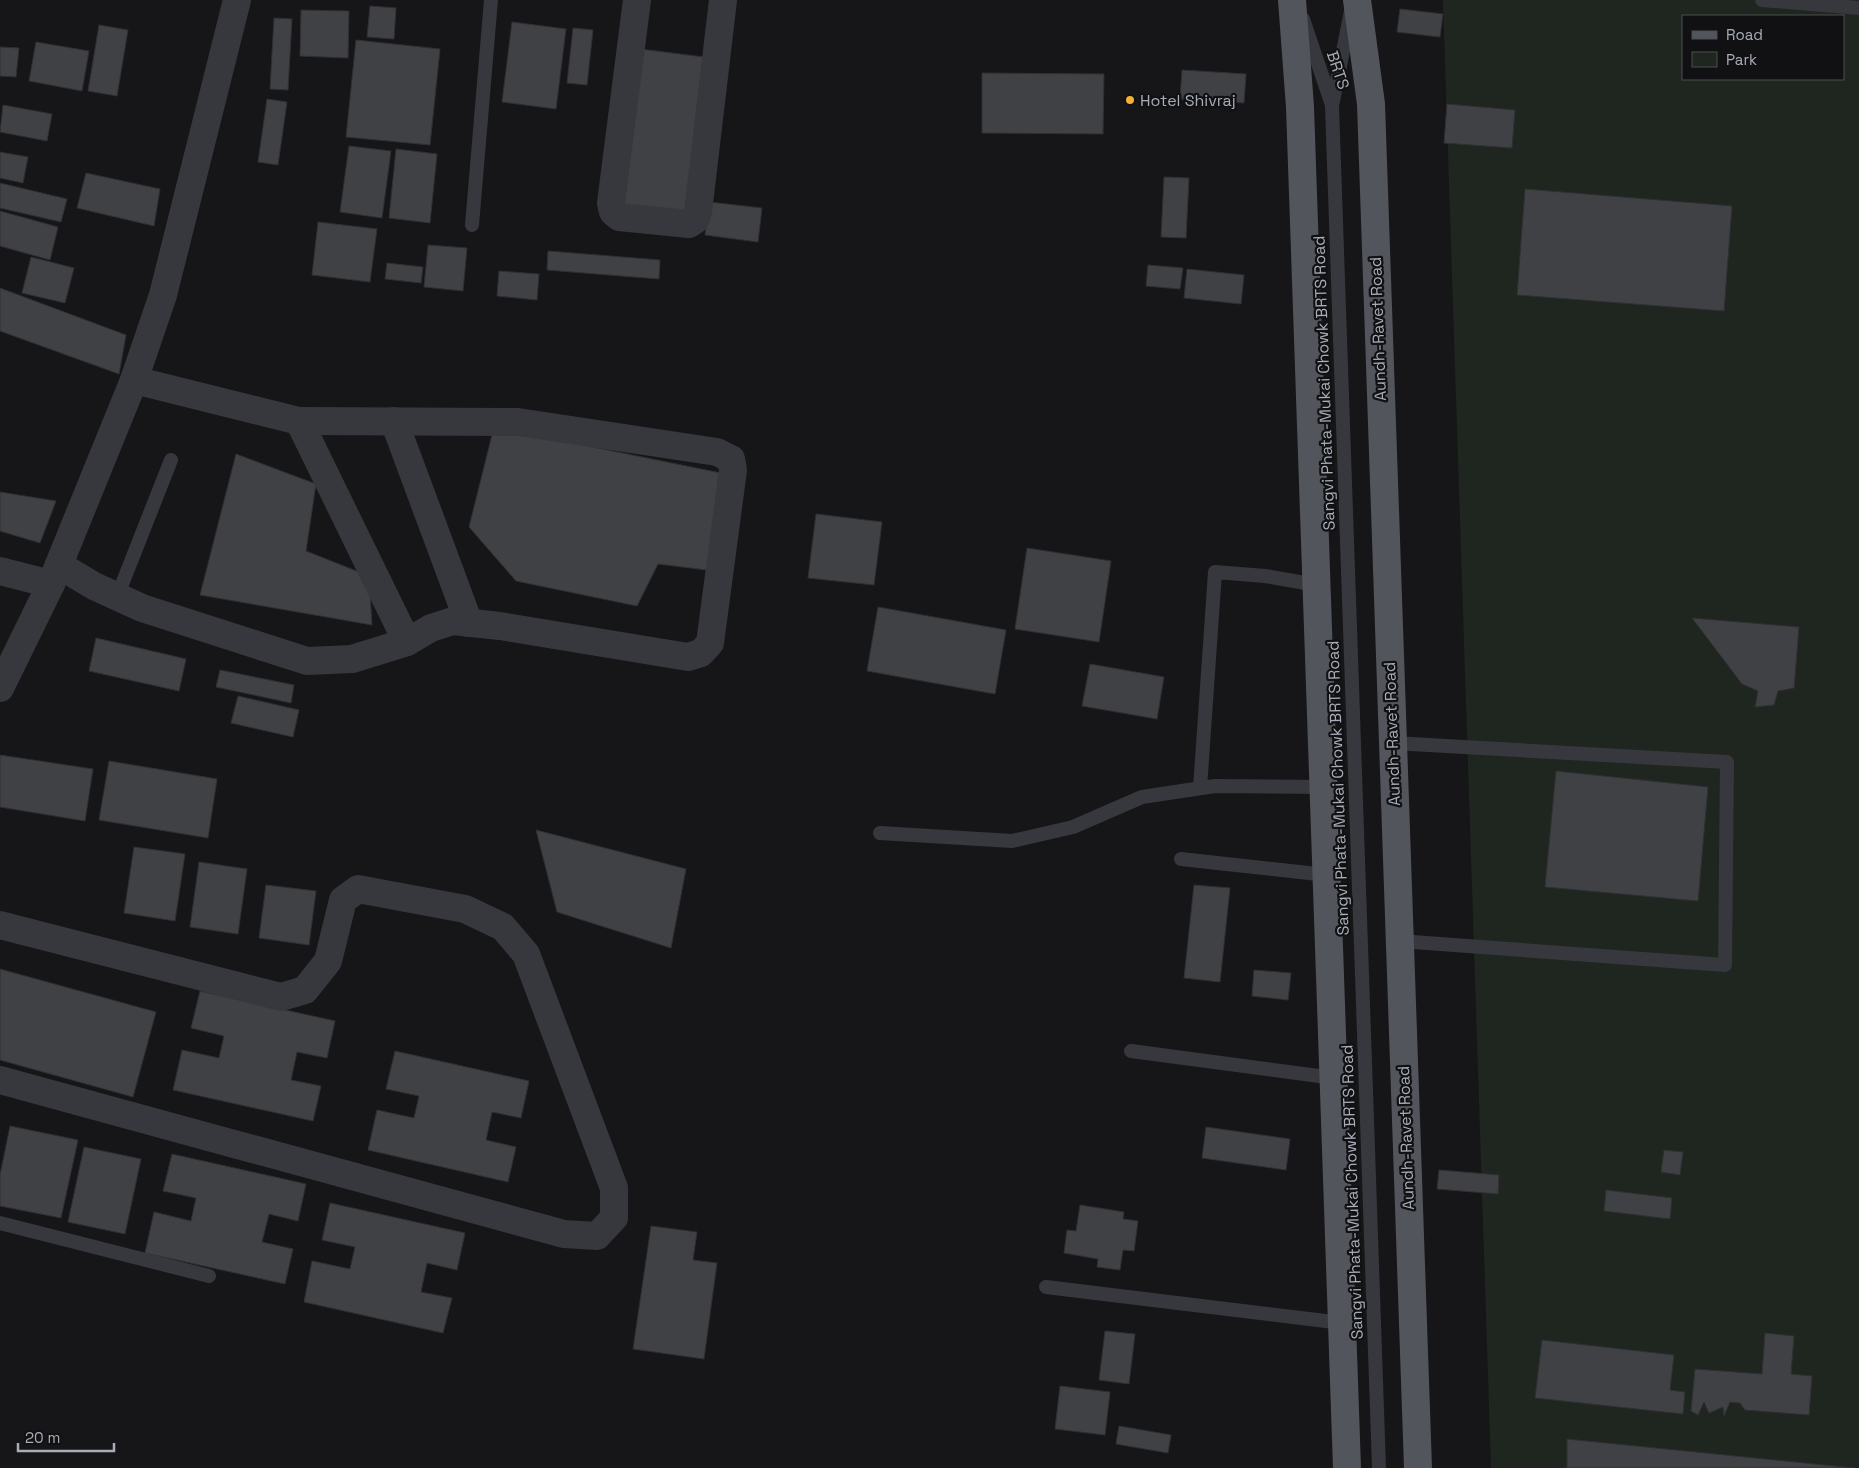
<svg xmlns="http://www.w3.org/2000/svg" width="1859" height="1468" viewBox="0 0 1859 1468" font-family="'Space Grotesk',sans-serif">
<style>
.green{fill:#1e261f;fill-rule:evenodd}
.building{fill:#404145;stroke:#303034}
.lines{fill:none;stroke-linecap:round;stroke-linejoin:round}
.service{stroke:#37383d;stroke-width:14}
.minor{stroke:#37383d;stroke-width:28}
.tertiary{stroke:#37383d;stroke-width:28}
.primary{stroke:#53555c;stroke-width:28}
.poi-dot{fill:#f2b134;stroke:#111113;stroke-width:2}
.labels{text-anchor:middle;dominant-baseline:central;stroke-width:4.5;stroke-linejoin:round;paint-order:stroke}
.street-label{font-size:16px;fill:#a8adb8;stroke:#111113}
.poi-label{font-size:16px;fill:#a8adb8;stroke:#111113;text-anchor:start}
</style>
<rect width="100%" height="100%" fill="#161618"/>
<path class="green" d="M1443 0H1859V1468H1491ZM1683 16H1843V79H1683Z"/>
<g class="building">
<polygon points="370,6 396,8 394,39 367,37"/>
<polygon points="1400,9 1443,14 1440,37 1397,32"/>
<polygon points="301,10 349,11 348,58 300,56"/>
<polygon points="274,18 292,19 288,90 270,89"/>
<polygon points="512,22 566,29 556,109 502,102"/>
<polygon points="99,25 128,30 117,96 88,91"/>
<polygon points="573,28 593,30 587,85 567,83"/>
<polygon points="356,40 440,49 430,145 346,137"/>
<polygon points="36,42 89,51 82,91 29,81"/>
<polygon points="0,47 19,48 16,77 0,76"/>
<polygon points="640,49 704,57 686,213 621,205"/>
<polygon points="1182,70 1246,74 1244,103 1180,99"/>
<polygon points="982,73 1104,74 1103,134 982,133"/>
<polygon points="267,99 287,102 278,165 258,162"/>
<polygon points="1447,104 1515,110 1512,148 1444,143"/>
<polygon points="3,105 52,114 47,141 0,132"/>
<polygon points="349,146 391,151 382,218 340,212"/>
<polygon points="396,149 437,154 430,223 389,218"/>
<polygon points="0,152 28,157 23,183 0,178"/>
<polygon points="86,173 160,189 154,226 77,208"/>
<polygon points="1164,177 1189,178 1186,238 1161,237"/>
<polygon points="0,183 67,199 61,222 0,208"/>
<polygon points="1525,189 1732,206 1724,311 1517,295"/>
<polygon points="709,202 762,208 758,242 705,235"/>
<polygon points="0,211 58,227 50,260 0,246"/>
<polygon points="318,222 377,229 370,282 312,275"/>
<polygon points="428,245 467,248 463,291 424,287"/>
<polygon points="548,251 660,260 659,279 547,270"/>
<polygon points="31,257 74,268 65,303 22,293"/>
<polygon points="387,263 423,267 421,283 385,279"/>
<polygon points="1148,265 1183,268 1180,289 1146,286"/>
<polygon points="1187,269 1244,275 1241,304 1184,298"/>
<polygon points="499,271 539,274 537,300 497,296"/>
<polygon points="0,288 126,335 119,374 0,331"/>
<polygon points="494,427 721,473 707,570 658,564 637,606 516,581 469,527"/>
<polygon points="236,454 316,484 306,551 369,576 372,625 200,595"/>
<polygon points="0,492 56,501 40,543 0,531"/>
<polygon points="816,514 882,522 874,585 808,578"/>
<polygon points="1027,548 1111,561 1099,642 1015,629"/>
<polygon points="878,607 1006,630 995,694 867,671"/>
<polygon points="1692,618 1799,627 1794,688 1778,691 1774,705 1755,707 1758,691 1742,684"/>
<polygon points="96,638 186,659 179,691 89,671"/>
<polygon points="1090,664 1164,677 1157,719 1082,706"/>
<polygon points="220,670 294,685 291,703 216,687"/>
<polygon points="238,696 299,710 293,737 231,723"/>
<polygon points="0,755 93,769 85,821 0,807"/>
<polygon points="109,761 217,779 208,838 99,820"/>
<polygon points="1556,771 1708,787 1698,901 1545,887"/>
<polygon points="536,830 686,869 671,948 557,912"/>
<polygon points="134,847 185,854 175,921 124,913"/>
<polygon points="199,862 247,869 238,934 190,927"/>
<polygon points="266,885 316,891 309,945 259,938"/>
<polygon points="1194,885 1230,888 1220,982 1184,978"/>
<polygon points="0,969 156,1012 133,1097 0,1060"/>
<polygon points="1254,970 1291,973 1288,1000 1252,996"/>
<polygon points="200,991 335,1021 327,1058 297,1052 291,1080 321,1086 313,1121 173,1090 182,1050 219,1058 224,1036 191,1028"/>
<polygon points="395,1051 529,1081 521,1118 492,1112 486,1140 516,1147 508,1182 368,1150 377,1110 414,1118 419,1096 386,1089"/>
<polygon points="10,1126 78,1140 61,1218 0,1206 0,1175"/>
<polygon points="1206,1127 1290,1139 1286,1170 1202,1158"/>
<polygon points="84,1147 141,1159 125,1234 68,1222"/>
<polygon points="1664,1150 1683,1152 1680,1175 1661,1172"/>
<polygon points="172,1154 306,1184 298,1221 269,1214 262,1242 293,1249 285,1284 145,1253 154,1212 191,1221 196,1198 163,1191"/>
<polygon points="1439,1170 1499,1175 1498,1194 1437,1189"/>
<polygon points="1606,1190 1672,1198 1670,1219 1604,1211"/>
<polygon points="330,1203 465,1233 457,1270 427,1263 421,1292 452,1298 443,1333 304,1302 312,1261 350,1269 355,1247 322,1240"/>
<polygon points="1080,1205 1124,1212 1123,1219 1138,1221 1134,1251 1123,1250 1120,1270 1097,1267 1098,1259 1064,1253 1067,1230 1076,1231"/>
<polygon points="651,1226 697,1232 693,1260 717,1263 704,1359 633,1349"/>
<polygon points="1105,1331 1135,1334 1129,1384 1099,1380"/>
<polygon points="1765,1333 1794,1336 1791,1374 1812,1376 1809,1415 1745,1410 1740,1403 1730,1402 1724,1416 1723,1407 1709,1413 1704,1402 1698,1415 1691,1411 1695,1369 1762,1374"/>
<polygon points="1542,1340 1674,1355 1670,1390 1685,1392 1683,1414 1535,1398"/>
<polygon points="1060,1386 1110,1392 1105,1435 1055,1429"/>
<polygon points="1119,1426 1171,1435 1168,1453 1116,1444"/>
<polygon points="1567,1439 1854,1468 1567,1468"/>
</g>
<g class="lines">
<g class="service">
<polyline points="1762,0 1859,8"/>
<polyline points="1351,11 1332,106 1379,1468"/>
<polyline points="1303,19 1332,105"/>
<polyline points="472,225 491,0"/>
<polyline points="117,597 171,460"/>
<polyline points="1393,743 1727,762 1725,965 1399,941"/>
<polyline points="1200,788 1215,572 1265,576 1317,585"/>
<polyline points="880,833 1012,841 1073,827 1142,797 1215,786 1324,787"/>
<polyline points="1181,859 1327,875"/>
<polyline points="1131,1051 1334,1078"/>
<polyline points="0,1223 209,1276"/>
<polyline points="1046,1287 1342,1323"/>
</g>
<g class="minor">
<polyline points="637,0 611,203 613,212 619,217 689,224 695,220 698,212 723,0"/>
<polyline points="134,380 299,421 407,642"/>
<polyline points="394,421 469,623"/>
<polyline points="59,565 94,586 142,608 307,661 352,659 407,642 431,628 453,621 500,626 688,657 701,653 710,643 733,470 731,459 717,452 518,422 299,421"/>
<polyline points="0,571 51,584"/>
<polyline points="0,925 281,997 305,990 328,961 343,900 358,889 465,909 503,927 526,954 614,1188 614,1218 597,1236 564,1234 0,1080"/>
</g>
<polyline class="tertiary" points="0,688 51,584 134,380 163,295 237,0"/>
<g class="primary">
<polyline points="1292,0 1300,107 1347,1468"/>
<polyline points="1357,0 1371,104 1418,1468"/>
</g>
</g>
<circle class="poi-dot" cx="1130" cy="100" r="5"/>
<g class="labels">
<g class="street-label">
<text transform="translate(1338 70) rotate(71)">BRTS</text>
<text transform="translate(1378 329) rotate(-92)">Aundh-Ravet Road</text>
<text transform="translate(1324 383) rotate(-92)">Sangvi Phata-Mukai Chowk BRTS Road</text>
<text transform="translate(1392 734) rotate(-92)">Aundh-Ravet Road</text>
<text transform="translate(1338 788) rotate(-92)">Sangvi Phata-Mukai Chowk BRTS Road</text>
<text transform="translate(1406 1138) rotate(-92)">Aundh-Ravet Road</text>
<text transform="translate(1352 1192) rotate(-92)">Sangvi Phata-Mukai Chowk BRTS Road</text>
</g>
<g class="poi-label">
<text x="1140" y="100">Hotel Shivraj</text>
</g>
</g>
<rect x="1682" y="15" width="162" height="65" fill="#111113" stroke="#4d4f55"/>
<rect x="1692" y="31" width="25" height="8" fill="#53555c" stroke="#4d4f55"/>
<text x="1726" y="40" font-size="15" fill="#a8adb8">Road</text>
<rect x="1692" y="52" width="25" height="15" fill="#1e261f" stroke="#4d4f55"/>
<text x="1726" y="65" font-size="15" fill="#a8adb8">Park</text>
<path d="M18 1443v8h96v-8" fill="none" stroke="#a8adb8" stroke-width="2.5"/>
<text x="25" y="1443" font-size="15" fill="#a8adb8" stroke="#111113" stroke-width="4" paint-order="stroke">20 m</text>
</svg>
